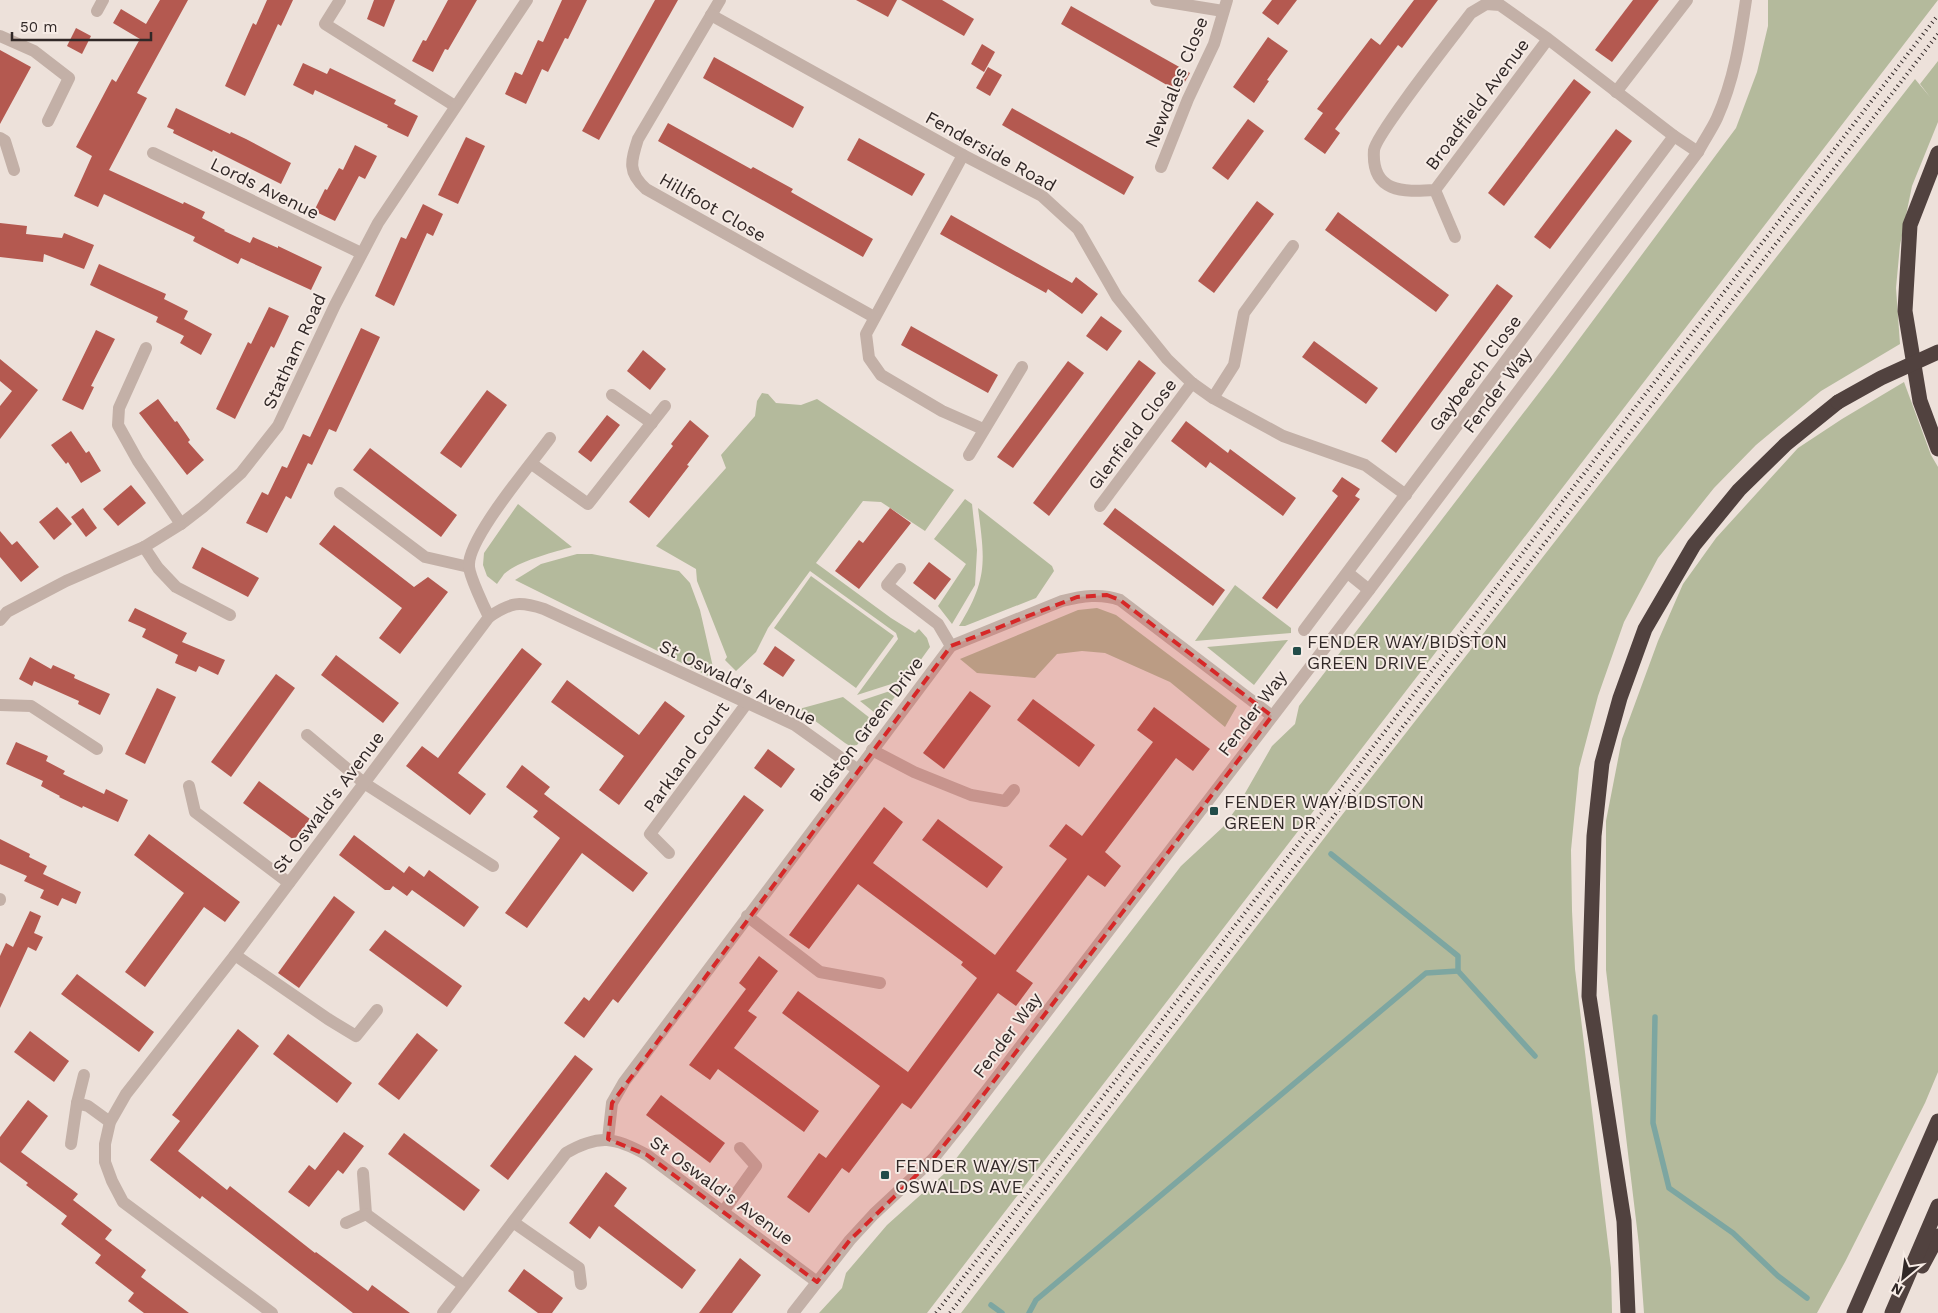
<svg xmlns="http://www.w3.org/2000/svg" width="1938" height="1313" viewBox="0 0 1938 1313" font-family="'Work Sans',sans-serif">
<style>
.green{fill:#b4ba9c}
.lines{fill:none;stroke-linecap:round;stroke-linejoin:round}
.stream{stroke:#7da6a1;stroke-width:5.5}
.building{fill:#b45950}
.minor{stroke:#c3b0a7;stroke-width:12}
.highway{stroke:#51423f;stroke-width:15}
.rail{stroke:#312827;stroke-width:4;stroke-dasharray:1 4;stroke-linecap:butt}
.highway-bridge{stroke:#51423f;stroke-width:15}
.marked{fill:#d62828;fill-opacity:0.2;stroke:#d62828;stroke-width:4;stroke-dasharray:10 6;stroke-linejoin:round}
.poi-dot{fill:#224c49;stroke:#f6ebe5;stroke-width:2}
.labels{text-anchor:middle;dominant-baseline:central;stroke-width:4;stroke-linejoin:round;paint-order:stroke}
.street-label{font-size:18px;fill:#312827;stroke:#f6ebe5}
.poi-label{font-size:18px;fill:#312827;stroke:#f6ebe5;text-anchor:start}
</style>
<rect width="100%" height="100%" fill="#ede1da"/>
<g class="green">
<polygon points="1768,0 1938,0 927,1313 819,1313 842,1288 846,1273 887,1225 945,1173 1181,866 1223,827 1236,809 1272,746 1295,724 1299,706 1554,373 1736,128 1757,72 1768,26"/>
<polygon points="1938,61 1938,122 1912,186 1900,245 1896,288 1900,344 1821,391 1756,445 1714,488 1658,558 1624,622 1598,696 1579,768 1571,850 1572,911 1575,969 1611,1268 1612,1313 961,1313 1335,824 1915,79 1930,97 1920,84"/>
<polygon points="1904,382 1931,455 1938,467 1938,1072 1925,1103 1845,1262 1817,1313 1644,1313 1639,1245 1606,970 1606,821 1622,739 1658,641 1683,584 1716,538 1798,448 1842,419"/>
<polygon points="762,393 768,394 776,403 801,405 817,399 954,490 925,531 881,502 863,501 816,563 891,618 915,633 919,629 927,638 930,647 907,679 857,695 898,639 896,633 810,571 768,628 756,652 736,671 725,660 727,657 697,581 696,569 656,546 726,468 721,455 755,416 757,401"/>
<polygon points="965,499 972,504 977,550 975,585 952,624 938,606 966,564 934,539"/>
<path d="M518 504 572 547C554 552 518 561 504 574 502 577 499 581 497 584L487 576 483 565 484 553Z"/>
<path d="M978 508 1052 566 1054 571 1036 598 965 626H959C988 579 985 561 978 508Z"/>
<polygon points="577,554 592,554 679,571 690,583 700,610 715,676 712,675 712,678 515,580 541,564"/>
<polygon points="811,576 894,636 856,688 774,628"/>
<polygon points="1235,585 1291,628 1291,633 1195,641"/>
<polygon points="1097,608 1116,615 1237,706 1225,727 1170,682 1105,653 1082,651 1057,654 1035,678 977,673 960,659 1078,610"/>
<polygon points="1288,640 1254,685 1207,647 1287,640"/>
<polygon points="902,687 880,717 860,701"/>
<polygon points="843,697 875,722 857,745 850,746 845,743 799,709"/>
</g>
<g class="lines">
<g class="stream">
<polyline points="1458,971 1535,1056"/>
<polyline points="1655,1017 1653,1123 1669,1188 1733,1233 1778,1276 1807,1298"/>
<polyline points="991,1305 1002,1313"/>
<polyline points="1029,1313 1036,1300 1426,973 1458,971 1458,956 1331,854"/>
</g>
</g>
<g class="building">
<polygon points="160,0 188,0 137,93 147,98 109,170 183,204 184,202 205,212 202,218 225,230 224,231 250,243 253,237 278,248 278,246 322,267 311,290 241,258 238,264 193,241 195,237 104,194 98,207 74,196 92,156 76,147 112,79 116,82 140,39 113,23 121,9 146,24"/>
<polygon points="267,0 293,0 281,26 278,24 245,96 225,86 253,23 256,25"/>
<polygon points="374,0 395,0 384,27 367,19"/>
<polygon points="448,0 477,0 448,50 445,49 433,72 412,61 423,40 426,41"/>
<polygon points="562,0 587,0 568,39 565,38 548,72 542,69 526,104 505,94 515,72 522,75 538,40 543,42"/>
<polygon points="655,0 678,0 599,140 582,131"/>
<polygon points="856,0 897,0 888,17"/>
<polygon points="901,0 942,0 974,19 964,36"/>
<polygon points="1272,0 1297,0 1278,25 1262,13"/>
<polygon points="1414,0 1438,0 1402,48 1398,45 1335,129 1340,133 1325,154 1304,139 1323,113 1317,109 1371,38 1380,45"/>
<polygon points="1633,0 1659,0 1612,62 1595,50"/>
<polygon points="1071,6 1190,73 1179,92 1061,24"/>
<polygon points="76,28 91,36 82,54 67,46"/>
<polygon points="1268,37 1288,51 1267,80 1269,81 1254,103 1233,87"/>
<polygon points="982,44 995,52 984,72 971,64"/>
<polygon points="0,50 31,67 0,124"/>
<polygon points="714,57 804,107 793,128 703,78"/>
<polygon points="303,63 327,74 330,68 396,100 394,104 418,116 408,137 387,127 388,125 315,90 313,95 293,85"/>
<polygon points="988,67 1002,75 990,96 976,88"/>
<polygon points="1574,79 1591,92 1504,206 1488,193"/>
<polygon points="176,108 230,134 231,132 246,139 291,163 281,184 213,150 212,152 173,133 174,130 167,127"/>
<polygon points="1012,108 1134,177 1124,195 1002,125"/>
<polygon points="1248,119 1264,131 1228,180 1212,168"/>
<polygon points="668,123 751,169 753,167 793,189 791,192 873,239 863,257 658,141"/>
<polygon points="1616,129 1632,141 1550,249 1534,237"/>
<polygon points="466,137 485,146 458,204 438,195"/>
<polygon points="859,138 925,174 912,196 847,160"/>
<polygon points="355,145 377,156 365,179 359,176 335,221 314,211 325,189 327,190 339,168 343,170"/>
<polygon points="1257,201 1274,214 1214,293 1198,281"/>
<polygon points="423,204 443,214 433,236 427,233 394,306 375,296 401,237 406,239"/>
<polygon points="1338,212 1449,295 1436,312 1325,230"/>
<polygon points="951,215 1072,283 1076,277 1098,294 1082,314 1048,289 1046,293 940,234"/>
<polygon points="0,223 27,226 26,234 62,238 64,233 94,245 84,269 44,254 43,262 0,257"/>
<polygon points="99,264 166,294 164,299 188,311 184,319 212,334 201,355 180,343 184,336 156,322 158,317 90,285"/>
<polygon points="1497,284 1513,296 1396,453 1381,441"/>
<polygon points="269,307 289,316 274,348 271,346 235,419 216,409 248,342 251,344"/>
<polygon points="1101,316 1122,331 1107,351 1086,336"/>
<polygon points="911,326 998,375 988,393 901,345"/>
<polygon points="361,328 380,337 336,432 329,429 312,465 308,463 291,499 286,496 267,533 246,523 262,492 268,495 282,466 287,468 303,434 310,437"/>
<polygon points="96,330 115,339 91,386 94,387 83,410 62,400"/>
<polygon points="1314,341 1378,388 1366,404 1302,357"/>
<polygon points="643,350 666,369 650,390 627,371"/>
<polygon points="0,359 38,390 0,439 0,406 12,391 0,381"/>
<polygon points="1139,360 1156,373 1049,516 1033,503"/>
<polygon points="1068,361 1084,373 1013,468 997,457"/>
<polygon points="487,390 507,405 461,468 440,453"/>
<polygon points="158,399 175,422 177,421 190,440 188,442 204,460 187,475 139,413"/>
<polygon points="607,415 620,425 591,462 578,452"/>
<polygon points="690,420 709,436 687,465 689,466 649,518 629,502 673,446 671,444"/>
<polygon points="1186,421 1228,453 1230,449 1296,498 1283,516 1210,462 1206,468 1171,441"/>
<polygon points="71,431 86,453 89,451 101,471 81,483 68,462 66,464 51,445"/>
<polygon points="370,448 457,515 441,537 353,470"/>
<polygon points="1342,477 1360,489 1355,496 1360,499 1277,609 1262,598 1338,496 1332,491"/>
<polygon points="131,485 146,503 118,526 103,509"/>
<polygon points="57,507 72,524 54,540 39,522"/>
<polygon points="83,508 97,528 86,537 71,517"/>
<polygon points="890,508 911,523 859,589 835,571 859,540 863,543"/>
<polygon points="1115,508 1225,590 1213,606 1103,524"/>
<polygon points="334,525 414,587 428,577 448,592 400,654 379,638 402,608 319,544"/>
<polygon points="0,531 12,545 17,541 39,567 21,582 0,557"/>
<polygon points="202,547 259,578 248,597 192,568"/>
<polygon points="929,562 951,579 935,600 913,583"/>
<polygon points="135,608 187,633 182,642 225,660 218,675 199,666 196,672 175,663 178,655 142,637 146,629 128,621"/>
<polygon points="775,646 795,660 783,677 763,664"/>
<polygon points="522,648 542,664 458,773 486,794 470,815 406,766 422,746 438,758"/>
<polygon points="336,655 399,703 383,723 321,675"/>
<polygon points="30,657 51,669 53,665 75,675 74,678 110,694 100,715 78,704 79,701 34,681 32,686 19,679"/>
<polygon points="276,674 295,688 231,777 211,762"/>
<polygon points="567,680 639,735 665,701 685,716 619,805 599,790 624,756 551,702"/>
<polygon points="157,688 176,697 145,764 125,754"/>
<polygon points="970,691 991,706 944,769 923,753"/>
<polygon points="1033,699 1095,745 1079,767 1017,720"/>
<polygon points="1154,707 1210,749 1193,771 1176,758 1105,852 1121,866 1105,887 1088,875 1016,971 1033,983 1016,1006 998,993 911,1109 902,1103 849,1173 842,1168 809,1213 787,1197 819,1153 826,1158 880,1086 782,1013 798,991 908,1072 977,978 961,965 963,962 858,884 809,949 789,935 884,807 903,822 873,863 995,955 1067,859 1049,846 1066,824 1082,836 1153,742 1137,730"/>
<polygon points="16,742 48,756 46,761 65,771 63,774 104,794 106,789 128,800 118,822 83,806 82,808 59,797 60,796 41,786 43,781 6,764"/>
<polygon points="768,749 795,769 781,788 754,768"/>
<polygon points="522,765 550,787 544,794 648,873 633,892 582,853 527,928 505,913 560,838 533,817 538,811 506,787"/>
<polygon points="259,781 310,819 294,840 243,803"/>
<polygon points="744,795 764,810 618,1003 613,999 584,1038 564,1023 584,997 589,1001"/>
<polygon points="938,819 1003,867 987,888 922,840"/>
<polygon points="149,834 240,902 225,922 204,907 145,987 125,972 184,893 134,855"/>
<polygon points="354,835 404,873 409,866 424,877 429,870 479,907 464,927 412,890 407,896 393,886 390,890 385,890 339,855"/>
<polygon points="0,839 30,854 29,857 47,866 43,874 81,892 76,904 62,898 58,906 40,898 44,890 24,881 27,876 0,864"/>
<polygon points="334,896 355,912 299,988 278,973"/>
<polygon points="30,911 41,916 34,933 43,937 36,951 28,947 0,1008 0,956 6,943 13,947"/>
<polygon points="385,930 462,986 447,1007 369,950"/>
<polygon points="759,956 778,971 748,1011 757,1017 734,1048 819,1111 804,1132 718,1069 710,1080 689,1065 746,989 739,983"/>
<polygon points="77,974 154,1032 139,1052 61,994"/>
<polygon points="238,1029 259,1046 178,1151 227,1190 230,1186 315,1253 316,1252 368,1291 372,1285 410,1313 353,1313 202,1196 200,1199 150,1160 180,1121 172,1115"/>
<polygon points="30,1031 69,1061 54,1082 14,1052"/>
<polygon points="417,1033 438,1050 399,1100 378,1084"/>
<polygon points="288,1034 352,1083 337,1103 273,1054"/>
<polygon points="575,1055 593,1069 508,1180 490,1166"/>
<polygon points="661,1095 725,1143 710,1163 646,1115"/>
<polygon points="28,1100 48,1116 21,1152 78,1194 73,1200 112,1230 105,1239 146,1270 141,1277 189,1313 144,1313 128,1301 134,1293 95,1263 101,1255 61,1224 67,1216 26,1185 28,1183 0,1162 0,1137"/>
<polygon points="344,1132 364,1146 343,1174 338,1170 309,1207 288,1192 309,1165 315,1170"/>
<polygon points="404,1133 480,1190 464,1211 388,1154"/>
<polygon points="606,1172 627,1188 614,1206 696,1270 682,1289 599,1226 590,1239 569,1223"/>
<polygon points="740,1258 761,1275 732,1313 699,1313"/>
<polygon points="524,1269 563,1298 552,1313 538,1313 508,1291"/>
</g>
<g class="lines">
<g class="minor">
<polyline points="340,0 325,24 455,106"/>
<path d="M720 0 638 139C631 161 627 172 646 189L874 317"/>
<polyline points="1156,0 1223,11"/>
<polyline points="97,11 103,0"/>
<polyline points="711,15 963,155 1042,196 1078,229 1117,297 1167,359 1192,383 1213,398 1283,436 1365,465 1406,495"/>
<polyline points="0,36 34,51 69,78 48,121"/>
<path d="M1548 39 1435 190C1403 192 1371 193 1374 150 1376 134 1456 33 1471 13L1486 4 1500 5 1548 39 1674 136 1698 152"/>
<polyline points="1616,92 1687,0"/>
<polyline points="0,138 5,141 14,170"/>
<polyline points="153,153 361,253"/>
<polyline points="963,155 866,334 869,358 881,375 942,411 983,429"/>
<polyline points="1161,167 1188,99 1214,44 1227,0"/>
<polyline points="1435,190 1455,237"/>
<polyline points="146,348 119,408 118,425 138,461 181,524"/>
<polyline points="612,395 652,423"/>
<polyline points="1213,398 1234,365 1244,313 1293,246"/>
<polyline points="969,455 1022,367"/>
<polyline points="532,464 588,504 665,406"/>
<polyline points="340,493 425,557 469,567"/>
<polyline points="1100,506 1192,383"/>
<polyline points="144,547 158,568 176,587 230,615"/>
<polyline points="900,569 887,585 938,624 951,646"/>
<polyline points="1348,573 1369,590"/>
<path d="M489 617C484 607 470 577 469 567 466 540 532 463 550 438"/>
<polyline points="0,620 7,612 66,581 144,547 181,524 203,507 241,473 278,426 335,305 378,223 527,0"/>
<polyline points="1304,630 1674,136"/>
<polyline points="0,705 31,706 97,749"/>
<polyline points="307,735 364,783 493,866"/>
<polyline points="872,750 914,772 971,795 1005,801 1014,790"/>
<polyline points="189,786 195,812 289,883"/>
<polyline points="669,853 650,834 747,703"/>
<polyline points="0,899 0,900"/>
<polyline points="747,916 820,972 880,983"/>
<polyline points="235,955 328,1019 356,1036 377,1010"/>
<polyline points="77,1103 84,1075"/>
<path d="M608 1139 612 1103 624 1082 951 646 1062 601C1082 596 1101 593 1120 600L1272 716"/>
<polyline points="71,1144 77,1103 88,1106 110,1122"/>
<polyline points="363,1173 366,1214"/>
<polyline points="723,1212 756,1166 740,1148"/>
<polyline points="513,1222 579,1268 581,1284"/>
<polyline points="346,1223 366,1214 463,1285"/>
<path d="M272 1313 123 1202 112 1181 105 1162V1144L110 1122 126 1094 235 955 489 617C511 602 519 601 544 609L795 725 858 770"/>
<path d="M443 1313 566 1153C599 1134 615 1137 647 1155L817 1282"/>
<path d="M793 1313 850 1240 874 1214 933 1159 965 1119 1369 590 1698 152C1704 140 1712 129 1717 118 1734 80 1740 41 1746 0"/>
</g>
<g class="highway">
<polyline points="1938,153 1910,225 1905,311 1920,401 1938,449"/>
<polyline points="1922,1266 1938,1236"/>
<polyline points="1628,1313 1624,1221 1589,996 1594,836 1602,763 1620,698 1645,629 1694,545 1739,490 1786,444 1838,402"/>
<polyline points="1854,1313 1938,1121"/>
<polyline points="1892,1313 1938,1206"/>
</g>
<g class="rail">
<polyline points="936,1313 1938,15"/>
<polyline points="950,1313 1938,34"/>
</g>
<polyline class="highway-bridge" points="1838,402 1881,378 1938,352"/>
</g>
<path class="marked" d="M1107 595 1120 600 1272 716 965 1119 933 1159 850 1240 817 1282 647 1155 608 1139 612 1103 951 646 1077 597Z"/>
<g class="poi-dot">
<rect x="1292" y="646" width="10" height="10" rx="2.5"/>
<rect x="1209" y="806" width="10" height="10" rx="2.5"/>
<rect x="880" y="1170" width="10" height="10" rx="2.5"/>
</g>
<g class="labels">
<g class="street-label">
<text transform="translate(1176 82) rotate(-68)">Newdales Close</text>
<text transform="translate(1477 104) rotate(-53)">Broadfield Avenue</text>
<text transform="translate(991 151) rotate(29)">Fenderside Road</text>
<text transform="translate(265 188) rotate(26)">Lords Avenue</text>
<text transform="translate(713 207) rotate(30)">Hillfoot Close</text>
<text transform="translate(294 351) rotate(-65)">Statham Road</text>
<text transform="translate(1475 373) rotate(-53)">Gaybeech Close</text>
<text transform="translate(1497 390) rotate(-53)">Fender Way</text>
<text transform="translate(1132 434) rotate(-53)">Glenfield Close</text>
<text transform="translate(738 682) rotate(26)">St Oswald's Avenue</text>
<text transform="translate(1252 713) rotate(-53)">Fender Way</text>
<text transform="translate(866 729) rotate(-53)">Bidston Green Drive</text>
<text transform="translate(686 757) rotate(-54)">Parkland Court</text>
<text transform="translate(328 802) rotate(-53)">St Oswald's Avenue</text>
<text transform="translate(1007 1035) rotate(-53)">Fender Way</text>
<text transform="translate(722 1190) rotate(36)">St Oswald's Avenue</text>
</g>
<g class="poi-label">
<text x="1307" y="641">FENDER WAY/BIDSTON<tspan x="1307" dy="21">GREEN DRIVE</tspan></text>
<text x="1224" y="801">FENDER WAY/BIDSTON<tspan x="1224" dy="21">GREEN DR</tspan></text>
<text x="895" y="1165">FENDER WAY/ST<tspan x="895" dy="21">OSWALDS AVE</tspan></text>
</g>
</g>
<g transform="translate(1903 1278) rotate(209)" stroke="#f6ebe5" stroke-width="4" paint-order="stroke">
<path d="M0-4L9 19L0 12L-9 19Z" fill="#312827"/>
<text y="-8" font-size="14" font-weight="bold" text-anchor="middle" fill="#312827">N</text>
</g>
<path d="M12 32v8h139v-8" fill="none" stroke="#312827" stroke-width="2.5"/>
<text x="20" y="32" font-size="15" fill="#312827" stroke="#f6ebe5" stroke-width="4" paint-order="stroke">50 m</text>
</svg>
